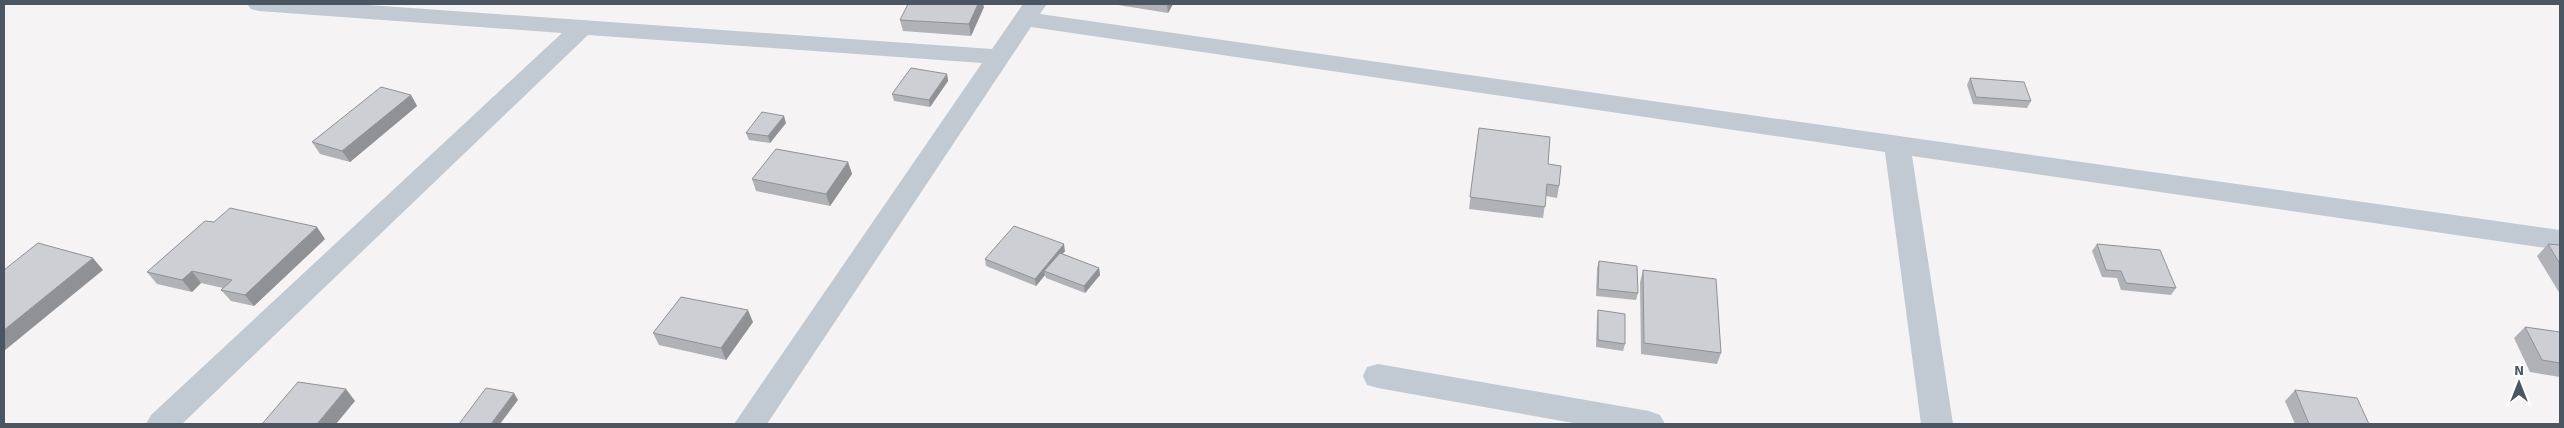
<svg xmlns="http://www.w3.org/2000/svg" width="2564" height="428" viewBox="0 0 2564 428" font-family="Signika,sans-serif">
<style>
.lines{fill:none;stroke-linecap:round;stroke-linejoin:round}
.street{fill:#c1cad2;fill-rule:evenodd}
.wall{fill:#b0b2b7}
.shaded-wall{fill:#909195}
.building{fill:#cdcfd5;stroke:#909195}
</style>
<rect width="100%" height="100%" fill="#f5f3f3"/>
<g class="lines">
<g class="street">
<polygon points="247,4 355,4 992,49 1023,4 1047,4 1040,14 2560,230 2560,250 1912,156 1953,424 1921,424 1885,152 1031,27 767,424 734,424 982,63 588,35 182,424 146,424 151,415 562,33 259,11 251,9"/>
<polygon points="1378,364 1649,411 1660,415 1665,424 1579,424 1378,388 1367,385 1363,376 1367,367"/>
</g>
</g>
<g class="wall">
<polygon points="1112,4 1173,4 1168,13"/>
<polygon points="984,7 971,36 903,31 900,20"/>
<polygon points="947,74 948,81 930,107 894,101 892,94"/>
<polygon points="1970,78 2031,101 2027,108 1973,104 1967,85"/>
<polygon points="411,95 417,106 350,162 320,154 312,142"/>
<polygon points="786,123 770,143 749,140 746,133"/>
<polygon points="1479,128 1548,164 1559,186 1557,198 1546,196 1543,218 1469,209"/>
<polygon points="848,162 852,174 830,206 756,191 752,179"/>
<polygon points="325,239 254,306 231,301 221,290 223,288 201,283 192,292 157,284 147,272"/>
<polygon points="2097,244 2176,288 2171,295 2121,290 2117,278 2102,277 2092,251"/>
<polygon points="2548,244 2560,245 2560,294 2537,256"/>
<polygon points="1065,251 1062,254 1099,268 1100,275 1085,293 1046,278 1045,275 1036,286 986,266 985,259"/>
<polygon points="1599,261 1638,293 1636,300 1596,296 1597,268"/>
<polygon points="1643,270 1721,353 1717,364 1641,354 1640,282"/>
<polygon points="1598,310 1625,344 1623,351 1596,347 1597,317"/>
<polygon points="753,322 726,360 659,345 653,333"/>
<polygon points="2525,327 2560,332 2560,377 2530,372 2514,338"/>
<polygon points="2295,390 2369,424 2295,424 2285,401"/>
</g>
<g class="shaded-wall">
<polygon points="978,4 983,4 984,7 971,36 969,24"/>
<polygon points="1167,4 1173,4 1168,13"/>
<polygon points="947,74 948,81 930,107 929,100"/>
<polygon points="411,95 417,106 350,162 342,151"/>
<polygon points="784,116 786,123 770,143 768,136"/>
<polygon points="848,162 852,174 830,206 826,194"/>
<polygon points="317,227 325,239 254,306 245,295"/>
<polygon points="1064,244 1065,251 1048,272 1044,271 1045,275 1036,286 1035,279"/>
<polygon points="93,258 103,270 4,351 4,330"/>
<polygon points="1099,268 1100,275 1085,293 1084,286"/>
<polygon points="192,271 201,283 192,292 182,280"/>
<polygon points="748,310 753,322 726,360 721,348"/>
<polygon points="346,389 355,401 336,424 317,424"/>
<polygon points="514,393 518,400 500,424 491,424"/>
</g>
<g class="building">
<polygon points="908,4 978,4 969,24 900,20"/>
<polygon points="911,68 947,74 929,100 892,94"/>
<polygon points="1970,78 2024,82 2031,101 1976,97"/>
<polygon points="381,87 411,95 342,151 312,142"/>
<polygon points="762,112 784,116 768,136 746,133"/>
<polygon points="1479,128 1550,137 1548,164 1561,166 1559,186 1547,184 1545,207 1470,197"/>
<polygon points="776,149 848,162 826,194 752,179"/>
<polygon points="230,208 317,227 245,295 221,290 232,280 192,271 182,280 147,272 205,221 214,222"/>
<polygon points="1014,226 1064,244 1035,279 985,259"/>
<polygon points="38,243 93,258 4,330 4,270"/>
<polygon points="2097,244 2160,250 2176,288 2126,283 2121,271 2106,270"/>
<polygon points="2548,244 2560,245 2560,264"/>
<polygon points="1060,253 1099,268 1084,286 1044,271"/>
<polygon points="1599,261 1637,266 1638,293 1598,289"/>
<polygon points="1643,270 1716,279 1721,353 1644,343"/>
<polygon points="681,297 748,310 721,348 653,333"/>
<polygon points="1598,310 1625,314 1625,344 1598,340"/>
<polygon points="2525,327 2560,332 2560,363 2542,360"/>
<polygon points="298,382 346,389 317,424 262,424"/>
<polygon points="486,388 514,393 491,424 459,424"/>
<polygon points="2295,390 2357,398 2369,424 2309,424"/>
</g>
<rect width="2564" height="428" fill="none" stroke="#4a5661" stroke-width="10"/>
<g transform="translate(2519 383)" stroke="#ffffff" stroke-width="4" paint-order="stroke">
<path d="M0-4L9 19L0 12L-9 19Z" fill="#4a5661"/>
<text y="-8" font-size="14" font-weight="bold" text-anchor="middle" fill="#4a5661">N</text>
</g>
</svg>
